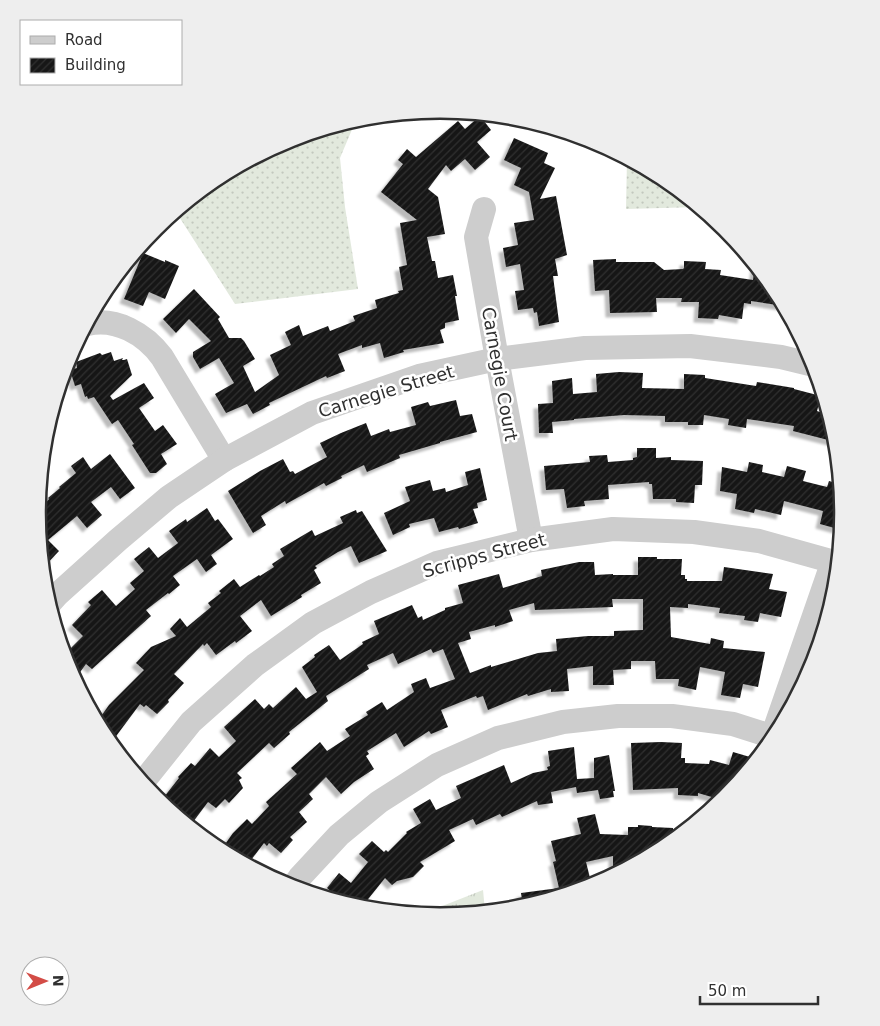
<svg xmlns="http://www.w3.org/2000/svg" width="880" height="1026" viewBox="0 0 880 1026" font-family="'DejaVu Sans',sans-serif">
<style>
.grass{fill:url(#grass-dots)}
.park{fill:url(#park-tufts)}
.building{fill:url(#building-hatch);fill-rule:evenodd;filter:url(#shadow)}
.lines{fill:none;stroke-linecap:round;stroke-linejoin:round}
.minor{stroke:#cdcdcd;stroke-width:24}
.labels{text-anchor:middle;dominant-baseline:central;stroke-width:5;stroke-linejoin:round;paint-order:stroke}
.street-label{font-size:18px;fill:#303030;stroke:#fff}
.rim{fill:none;stroke:#303030;stroke-width:2.5}
</style>
<defs>
<pattern id="grass-dots" width="8" height="8" patternUnits="userSpaceOnUse" patternTransform="scale(1.25)"><rect width="8" height="8" fill="#e2e9dd"/><path d="M2 2h.1M6 6h.1" fill="none" stroke="#c2c8be" stroke-width="1.8" stroke-linecap="round"/></pattern>
<pattern id="park-tufts" width="24" height="20" patternUnits="userSpaceOnUse" patternTransform="scale(1.25)"><rect width="24" height="20" fill="#e2e9dd"/><path d="M3 7l-1-3M5 7V3M7 7l1-3M15 17l-1-3M17 17v-4M19 17l1-3" fill="none" stroke="#c2c8be"/></pattern>
<pattern id="building-hatch" width="6" height="6" patternUnits="userSpaceOnUse" patternTransform="scale(1.25)"><rect width="6" height="6" fill="#171717"/><path d="M-1 1l2-2M0 6l6-6M5 7l2-2" fill="none" stroke="#303030"/></pattern>
<filter id="shadow"><feDropShadow dx="-4.5" dy="4.5" stdDeviation="1" flood-color="#0004"/></filter>
</defs>
<rect width="100%" height="100%" fill="#fff"/>
<g class="grass">
<polygon points="356,120 340,158 345,207 358,289 235,304 176,212 217,178 286,141"/>
<polygon points="627,159 664,178 699,207 626,209"/>
</g>
<polygon class="park" points="483,890 485,911 440,915 422,914"/>
<g class="building">
<polygon points="480,116 491,130 477,142 490,157 475,170 465,159 451,171 446,165 428,189 438,197 445,234 427,237 432,261 435,261 438,278 453,275 457,296 455,296 459,320 445,323 445,328 440,330 444,343 403,350 404,352 384,358 380,343 362,348 362,345 338,354 345,371 327,378 326,376 269,403 270,405 253,414 247,404 226,413 215,394 234,383 219,358 200,369 193,357 193,352 211,341 189,319 176,333 163,319 194,289 220,317 218,319 229,338 241,338 244,341 255,359 243,366 255,392 279,375 270,355 291,345 285,332 299,325 303,336 328,326 330,331 355,321 353,316 377,308 375,300 399,293 398,291 403,290 399,267 407,265 400,223 417,220 381,192 403,164 398,160 407,149 416,157 458,121 465,129"/>
<polygon points="514,138 548,153 544,163 555,168 540,199 556,196 567,255 555,259 558,276 553,276 559,322 539,326 537,312 534,313 533,308 518,310 515,291 524,290 520,264 506,267 503,248 518,245 514,223 534,220 529,192 514,185 521,168 504,160"/>
<polygon points="143,253 165,262 165,260 179,266 165,299 149,292 143,306 124,299"/>
<polygon points="616,259 616,262 654,262 664,270 683,269 684,268 684,261 706,262 705,269 721,270 720,275 753,280 755,266 775,290 784,306 751,301 751,304 744,303 742,319 719,315 718,319 698,318 699,302 681,302 682,298 656,298 657,312 610,313 609,290 595,291 593,260"/>
<polygon points="111,352 114,361 123,358 122,360 124,360 127,359 132,375 110,396 113,400 144,383 154,398 139,408 155,431 163,425 177,444 161,454 167,464 156,473 150,473 132,445 134,444 118,420 112,424 94,397 88,399 87,396 85,397 81,384 75,386 70,370 77,368 76,362 100,353 102,355"/>
<polygon points="619,372 643,373 642,388 684,389 684,374 705,375 705,378 756,386 757,382 794,388 794,389 821,396 817,411 829,415 835,435 836,442 793,431 794,426 747,419 746,428 728,425 729,419 704,415 703,425 688,425 688,422 665,422 665,416 624,415 574,419 574,420 552,422 553,433 539,433 538,404 553,403 552,381 572,378 573,394 597,392 596,374"/>
<polygon points="456,400 460,416 472,414 477,432 440,442 440,443 399,455 400,458 367,472 364,465 341,476 342,478 326,486 324,483 286,504 285,501 261,516 266,525 253,533 228,491 260,471 283,459 290,472 293,471 295,474 327,457 320,443 341,433 366,423 371,436 389,429 390,432 416,425 411,407 428,402 430,406"/>
<polygon points="637,448 656,448 656,458 671,457 671,460 703,461 702,485 695,485 694,503 676,502 676,499 653,499 652,484 649,484 649,482 608,485 609,499 584,501 585,506 567,508 564,489 546,490 544,466 590,462 589,456 607,455 608,462 633,460 633,458 637,457"/>
<polygon points="110,454 135,488 120,499 111,487 91,502 102,515 87,528 77,516 48,540 59,551 43,568 38,512 49,499 48,498 60,488 59,487 76,473 71,466 83,457 91,469"/>
<polygon points="749,462 763,465 762,472 784,477 787,466 806,471 803,481 827,487 829,481 840,484 842,513 838,529 820,524 823,511 784,501 781,515 755,509 754,513 735,509 737,494 720,491 722,467 747,472"/>
<polygon points="480,468 487,500 477,503 478,508 473,509 478,523 459,529 458,527 439,532 434,518 409,524 410,527 393,535 384,513 410,501 405,487 430,480 433,491 445,488 446,492 468,485 465,472"/>
<polygon points="207,508 215,521 218,519 233,539 211,555 217,564 206,572 197,559 173,576 180,585 169,594 168,593 146,610 151,616 92,669 86,664 75,679 68,667 64,655 83,636 72,625 91,605 88,602 102,590 116,606 135,589 130,583 144,571 134,559 149,547 158,558 178,543 169,531 186,519 187,522"/>
<polygon points="356,510 357,513 362,511 387,551 359,563 351,546 338,552 315,566 317,568 314,570 321,583 301,595 302,597 271,616 261,600 240,616 252,631 236,643 235,641 216,655 207,643 204,646 203,644 174,674 184,683 168,700 169,702 157,714 146,705 144,707 140,704 111,743 105,736 97,722 109,705 144,670 136,663 151,647 176,636 170,629 180,618 187,627 211,607 208,603 221,593 219,591 234,579 240,587 259,575 260,576 274,567 272,564 284,556 280,549 312,530 315,536 343,523 340,517"/>
<path d="M638 557H657V559H682L681 575H685V579H687V581H722L724 567 773 574 769 589 787 592 781 617 760 613 758 622 744 620 745 616 719 613 720 608 688 604V608L670 607 671 637 710 644 711 638 724 641 723 648 765 652 758 687 743 684 740 698 721 695 725 672 700 667 696 690 678 686 679 679H656L655 661H631V669L613 670 614 685H593V666L567 669 569 691 551 692V689L528 696 527 694 488 710 483 696 477 698 476 696 441 710 448 727 431 734 429 731 404 747 396 733 367 751 369 754 366 756 374 769 354 782 341 794 326 777 309 794 313 799 299 812 307 822 290 837 293 840 281 853 269 843 267 846 264 843 248 864 221 850 233 833 247 819 252 824 269 806 266 802 297 774 291 768 320 742 327 751 350 736 345 729 368 715 366 712 382 702 387 710 414 692 411 684 426 678 430 688 455 679 443 649 433 653 431 649 398 664 393 653 367 665 369 669 326 696 328 701 289 732 290 734 274 748 269 743 237 773 242 778 239 780 243 788 229 803 225 799 216 808 208 802 190 826 171 810 175 805 164 797 179 778 178 777 191 763 195 766 210 748 219 757 236 741 224 727 255 699 264 709 269 704 273 708 296 687 306 699 317 692 302 667 315 657 314 655 329 645 340 660 363 644 362 642 379 634 374 621 412 605 418 618 422 616 423 620 445 610V608L463 603 458 585 499 574 503 588 542 576 541 570 579 562H594L595 575 613 574V575H638ZM612 599H643V630L614 631V636H588L556 639 557 651 538 653 491 667V665L470 673 458 643 471 639 469 632 495 625V627L513 621 509 610 534 603 535 610 613 607Z"/>
<polygon points="661,742 682,743 681,758 685,758 685,763 709,764 710,760 729,765 733,752 750,757 746,772 722,800 698,793 698,796 678,795 678,788 633,790 631,743"/>
<polygon points="574,747 577,779 594,778 594,758 609,755 615,791 613,791 614,797 600,799 598,790 577,793 576,787 551,792 553,803 538,805 537,801 502,817 500,814 476,825 473,819 449,830 455,841 420,862 424,866 413,877 397,881 392,885 385,878 361,908 345,903 327,888 339,873 351,883 368,862 359,854 372,841 384,852 386,850 388,852 407,833 406,832 421,823 413,809 430,799 436,810 461,798 456,786 504,765 511,783 533,773 548,770 547,767 550,766 548,751"/>
<polygon points="595,814 600,834 628,835 628,827 638,827 638,825 652,826 652,827 673,828 673,840 663,848 629,866 613,866 613,856 586,862 592,886 523,906 521,893 559,888 553,862 556,861 551,841 581,834 577,818"/>
</g>
<g class="lines">
<g class="minor">
<polyline points="484,209 476,237 497,359 531,540"/>
<path d="M87 324C116 317 145 334 162 357L224 460"/>
<polyline points="49,604 58,594 118,540 169,497 224,460 312,413 419,376 497,359 585,348 690,346 781,357 814,365"/>
<polyline points="772,737 833,561"/>
<polyline points="143,782 191,722 255,665 313,623 371,592 437,563 531,540 613,529 694,532 759,541 838,563"/>
<polyline points="293,887 300,877 339,835 379,802 437,765 498,738 563,722 618,716 672,716 733,724 774,737"/>
</g>
</g>
<g class="labels">
<g class="street-label">
<text transform="translate(500 374) rotate(80)">Carnegie Court</text>
<text transform="translate(386 391) rotate(-17)">Carnegie Street</text>
<text transform="translate(484 555) rotate(-15)">Scripps Street</text>
</g>
</g>
<path d="M0 0H880V1026H0ZM46 513a394 394 0 1 1 788 0a394 394 0 1 1-788 0Z" fill="#eee" fill-rule="evenodd"/>
<path class="rim" d="M46 513a394 394 0 1 1 788 0a394 394 0 1 1-788 0Z"/>
<rect x="20" y="20" width="162" height="65" fill="#ffffff" stroke="#acacac"/>
<rect x="30" y="36" width="25" height="8" fill="#cdcdcd" stroke="#acacac"/>
<text x="65" y="45" font-size="15" fill="#303030">Road</text>
<rect x="30" y="58" width="25" height="15" fill="url(#building-hatch)" stroke="#acacac"/>
<text x="65" y="70" font-size="15" fill="#303030">Building</text>
<g transform="translate(45 981) rotate(89)"><circle r="24" fill="#ffffff" stroke="#acacac"/>
<path d="M0-4L9 19L0 12L-9 19Z" fill="#d34c46"/>
<text y="-8" font-size="14" font-weight="bold" text-anchor="middle" fill="#303030">N</text>
</g>
<path d="M700 996v8h118v-8" fill="none" stroke="#303030" stroke-width="2.5"/>
<text x="708" y="996" font-size="15" fill="#303030" stroke="#ffffff" stroke-width="4" paint-order="stroke">50 m</text>
</svg>
